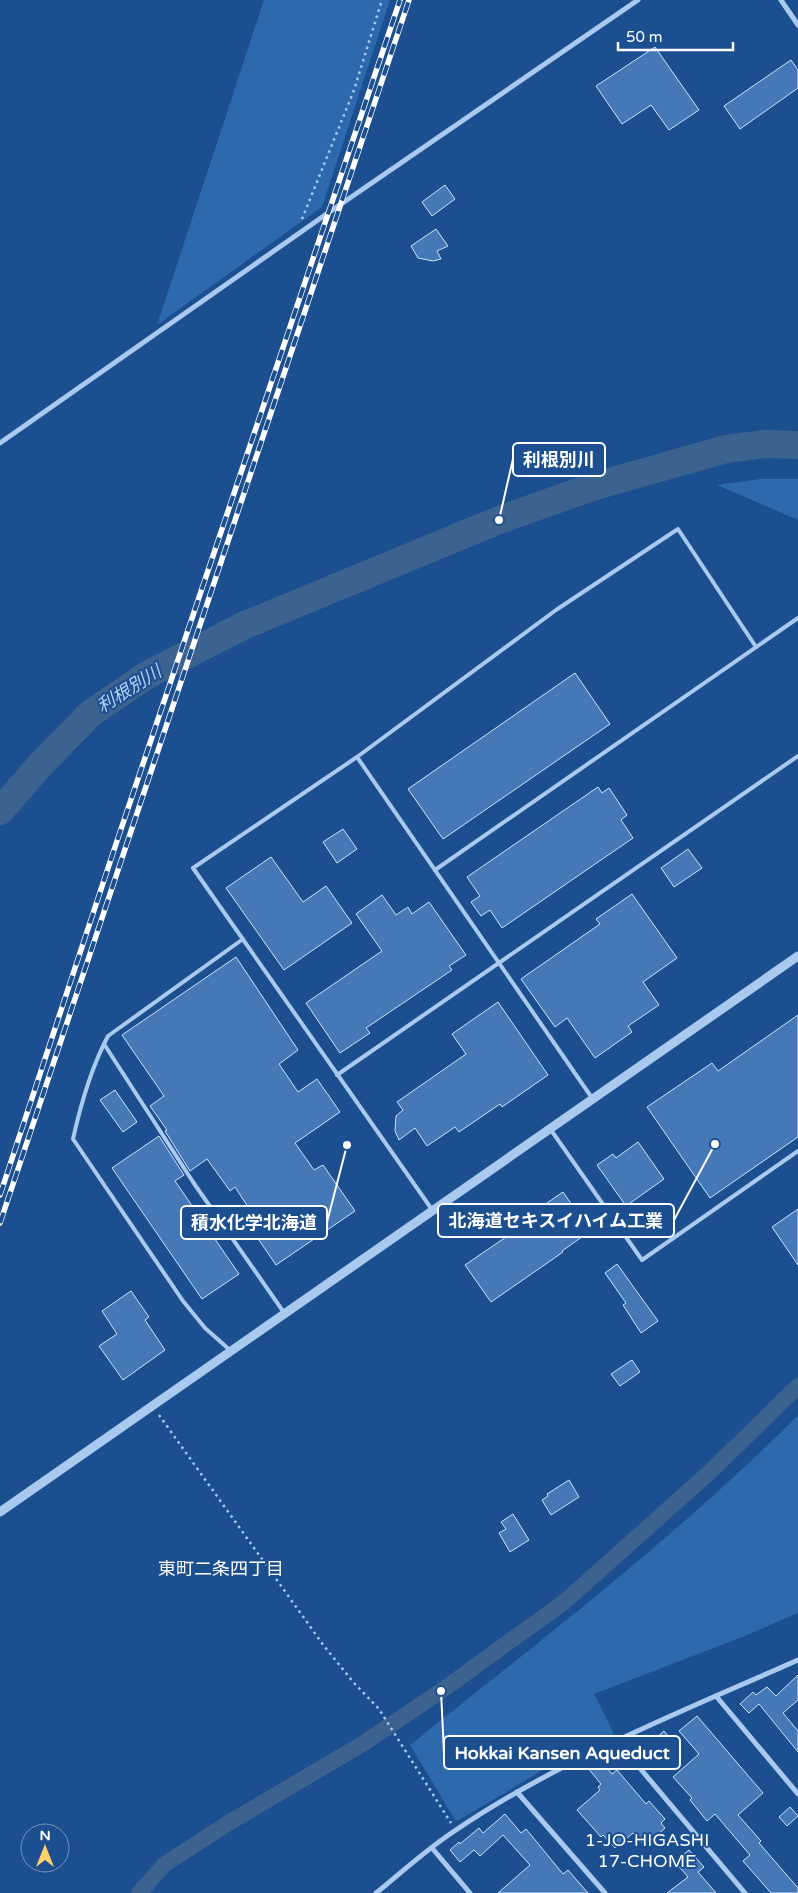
<svg xmlns="http://www.w3.org/2000/svg" width="798" height="1893" viewBox="0 0 798 1893" font-family="'Varela Round','Noto Sans JP',sans-serif">
<style>
.green{fill:#2e69ad}
.lines{fill:none;stroke-linecap:round;stroke-linejoin:round}
.canal{stroke:#3c6290;stroke-width:16}
.river{stroke:#3c6290;stroke-width:28}
.building{fill:#4478b7;stroke:#cfe3fa}
.path{stroke:#a9c9ee;stroke-width:2.5;stroke-dasharray:2.5 4;stroke-linecap:butt}
.service{stroke:#a9c9ee;stroke-width:4}
.minor{stroke:#a9c9ee;stroke-width:5}
.tertiary{stroke:#a9c9ee;stroke-width:9}
.rail-casing{stroke:#fff;stroke-width:5.5}
.rail{stroke:#1b4f8f;stroke-width:4;stroke-dasharray:11;stroke-linecap:butt}
.labels{text-anchor:middle;dominant-baseline:central;stroke-width:4;stroke-linejoin:round;paint-order:stroke}
.water-label{font-size:18px;font-style:italic;fill:#b5d3f5;stroke:#1b4f8f}
.neighbourhood-label{font-size:18px;fill:#fff;stroke:#1b4f8f}
.leader{fill:none;stroke:#fff;stroke-width:2}
.callout-dot{fill:#fff;stroke:#1b4f8f;stroke-width:2}
.callout{fill:#1b4f8f;stroke:#fff;stroke-width:2}
.callout-label{font-size:18px;text-anchor:middle;font-weight:bold;fill:#fff}
</style>
<rect width="100%" height="100%" fill="#1b4f8f"/>
<g class="green">
<polygon points="264,0 390,0 322,207 157,325"/>
<polygon points="761,479 798,479 798,520 717,485"/>
<path d="M798 1415V1613L745 1636 594 1694 614 1734 543 1770 459 1820H455L410 1745C542 1639 678 1536 798 1415Z"/>
</g>
<g class="lines">
<polyline class="canal" points="139,1893 165,1864 230,1822 364,1743 441,1691 563,1603 711,1471 798,1386"/>
<polyline class="river" points="0,811 43,762 90,714 147,675 245,625 499,520 592,487 726,449 765,444 798,445"/>
</g>
<g class="building">
<polygon points="655,47 699,110 669,130 651,105 622,124 596,86"/>
<polygon points="791,60 798,70 798,88 740,129 724,106"/>
<polygon points="445,185 455,199 432,216 422,202"/>
<polygon points="436,229 448,246 437,251 441,259 433,261 418,258 411,246"/>
<polygon points="575,673 610,724 443,839 408,789"/>
<polygon points="598,787 602,793 609,788 627,815 621,820 633,838 502,928 490,910 481,916 471,902 480,896 467,877"/>
<polygon points="343,829 357,849 337,863 323,842"/>
<polygon points="688,849 702,868 674,887 661,868"/>
<polygon points="271,857 303,902 326,886 352,923 284,970 226,888"/>
<polygon points="632,894 677,958 643,982 659,1005 628,1026 632,1032 595,1058 567,1018 555,1027 521,979 600,924 596,919"/>
<polygon points="382,895 396,915 408,907 412,914 429,902 466,955 449,966 452,970 366,1028 370,1033 340,1053 306,1003 382,951 356,914"/>
<polygon points="236,957 298,1050 279,1064 298,1092 317,1079 340,1112 295,1143 314,1170 323,1165 355,1211 276,1265 244,1218 252,1213 235,1187 230,1191 207,1159 190,1171 165,1131 167,1130 150,1106 164,1096 122,1035"/>
<polygon points="498,1002 548,1075 502,1107 500,1104 459,1132 455,1127 427,1146 415,1128 399,1140 395,1131 396,1116 403,1110 397,1102 466,1054 452,1034"/>
<polygon points="798,1015 798,1137 710,1198 647,1107 712,1063 718,1071"/>
<polygon points="115,1090 137,1122 123,1132 100,1100"/>
<polygon points="159,1136 184,1175 175,1181 239,1274 202,1299 112,1168"/>
<polygon points="638,1142 664,1179 626,1206 597,1165 613,1154 616,1158"/>
<polygon points="563,1192 581,1218 584,1216 593,1229 562,1251 563,1252 491,1302 465,1265 547,1209 544,1205"/>
<polygon points="798,1209 798,1265 772,1227"/>
<polygon points="617,1264 658,1321 641,1333 623,1305 626,1303 605,1273"/>
<polygon points="131,1291 149,1317 145,1320 165,1350 123,1380 99,1346 117,1334 102,1311"/>
<polygon points="632,1360 640,1372 620,1386 611,1374"/>
<polygon points="569,1480 579,1497 551,1515 542,1500 548,1496 547,1494"/>
<polygon points="513,1514 529,1540 510,1552 499,1533 506,1529 501,1522"/>
<polygon points="798,1675 798,1700 783,1713 798,1731 798,1752 759,1704 749,1713 740,1704 753,1692 756,1695 767,1687 776,1696"/>
<polygon points="697,1716 763,1793 738,1815 761,1841 759,1843 798,1888 798,1893 771,1893 743,1861 750,1855 715,1814 707,1821 690,1800 692,1798 673,1777 699,1754 679,1731"/>
<polygon points="664,1731 673,1742 649,1764 639,1753"/>
<polygon points="599,1758 612,1774 617,1770 646,1804 649,1801 665,1819 661,1823 665,1828 645,1846 633,1833 615,1848 603,1835 601,1837 577,1810 600,1790 598,1787 601,1784 588,1768"/>
<polygon points="790,1807 798,1816 787,1826 779,1817"/>
<polygon points="505,1814 521,1833 526,1829 563,1874 568,1870 588,1893 498,1893 530,1865 503,1835 480,1856 474,1850 460,1862 450,1850 459,1842 460,1844 479,1828 483,1833"/>
<polygon points="689,1850 704,1867 698,1872 716,1893 667,1893 688,1877 675,1862"/>
</g>
<g class="lines">
<g class="path">
<polyline points="302,219 354,90 382,0"/>
<polyline points="159,1415 324,1646 354,1683 379,1709 451,1823"/>
</g>
<g class="service">
<polyline points="357,757 556,610 678,529 756,647"/>
<polyline points="435,870 798,618"/>
<polyline points="104,1044 193,1182 285,1314"/>
<polyline points="337,1075 798,756"/>
<polyline points="551,1130 642,1260 798,1151"/>
<polyline points="433,1211 193,868 357,757 592,1098"/>
<path d="M231 1351 205 1328 183 1301 73 1139C81 1103 91 1068 108 1036L243 939"/>
</g>
<g class="minor">
<polyline points="781,0 798,25"/>
<polyline points="0,443 328,213 638,0"/>
<polyline points="716,1696 798,1794"/>
<polyline points="617,1741 745,1893"/>
<polyline points="517,1792 605,1893"/>
<polyline points="432,1848 470,1893"/>
<path d="M376 1893C402 1872 428 1848 456 1830 561 1759 683 1711 798 1660"/>
</g>
<polyline class="tertiary" points="0,1512 798,956"/>
<g class="rail-casing">
<g id="rail">
<polyline points="0,1195 114,850 400,0"/>
<polyline points="0,1223 409,0"/>
</g>
</g>
<use href="#rail" class="rail"/>
</g>
<g class="labels">
<g class="water-label">
<text transform="translate(129 689) rotate(-32)">利根別川</text>
</g>
<g class="neighbourhood-label">
<text x="221" y="1569">東町二条四丁目</text>
<text x="647" y="1840">1-JO-HIGASHI<tspan x="647" dy="21">17-CHOME</tspan></text>
</g>
</g>
<path class="leader" d="M499 520L513 459M715 1144L674 1220M347 1145L327 1222M441 1691L444 1753"/>
<g class="callout-dot">
<circle cx="499" cy="520" r="5"/>
<circle cx="715" cy="1144" r="5"/>
<circle cx="347" cy="1145" r="5"/>
<circle cx="441" cy="1691" r="5"/>
</g>
<g class="callout">
<rect x="513" y="443" width="92" height="33" rx="5"/>
<rect x="438" y="1204" width="236" height="33" rx="5"/>
<rect x="181" y="1206" width="146" height="33" rx="5"/>
<rect x="444" y="1736" width="236" height="33" rx="5"/>
</g>
<g class="callout-label">
<text x="559" y="466">利根別川</text>
<text x="556" y="1227">北海道セキスイハイム工業</text>
<text x="254" y="1229">積水化学北海道</text>
<text x="562" y="1759">Hokkai Kansen Aqueduct</text>
</g>
<g transform="translate(45 1848)"><circle r="24" fill="#1b4f8f" stroke="#7695bc"/>
<path d="M0-4L9 19L0 12L-9 19Z" fill="#ffd166"/>
<text y="-8" font-size="14" font-weight="bold" text-anchor="middle" fill="#ffffff">N</text>
</g>
<path d="M618 42v8h115v-8" fill="none" stroke="#ffffff" stroke-width="2.5"/>
<text x="626" y="42" font-size="15" fill="#ffffff" stroke="#1b4f8f" stroke-width="4" paint-order="stroke">50 m</text>
</svg>
